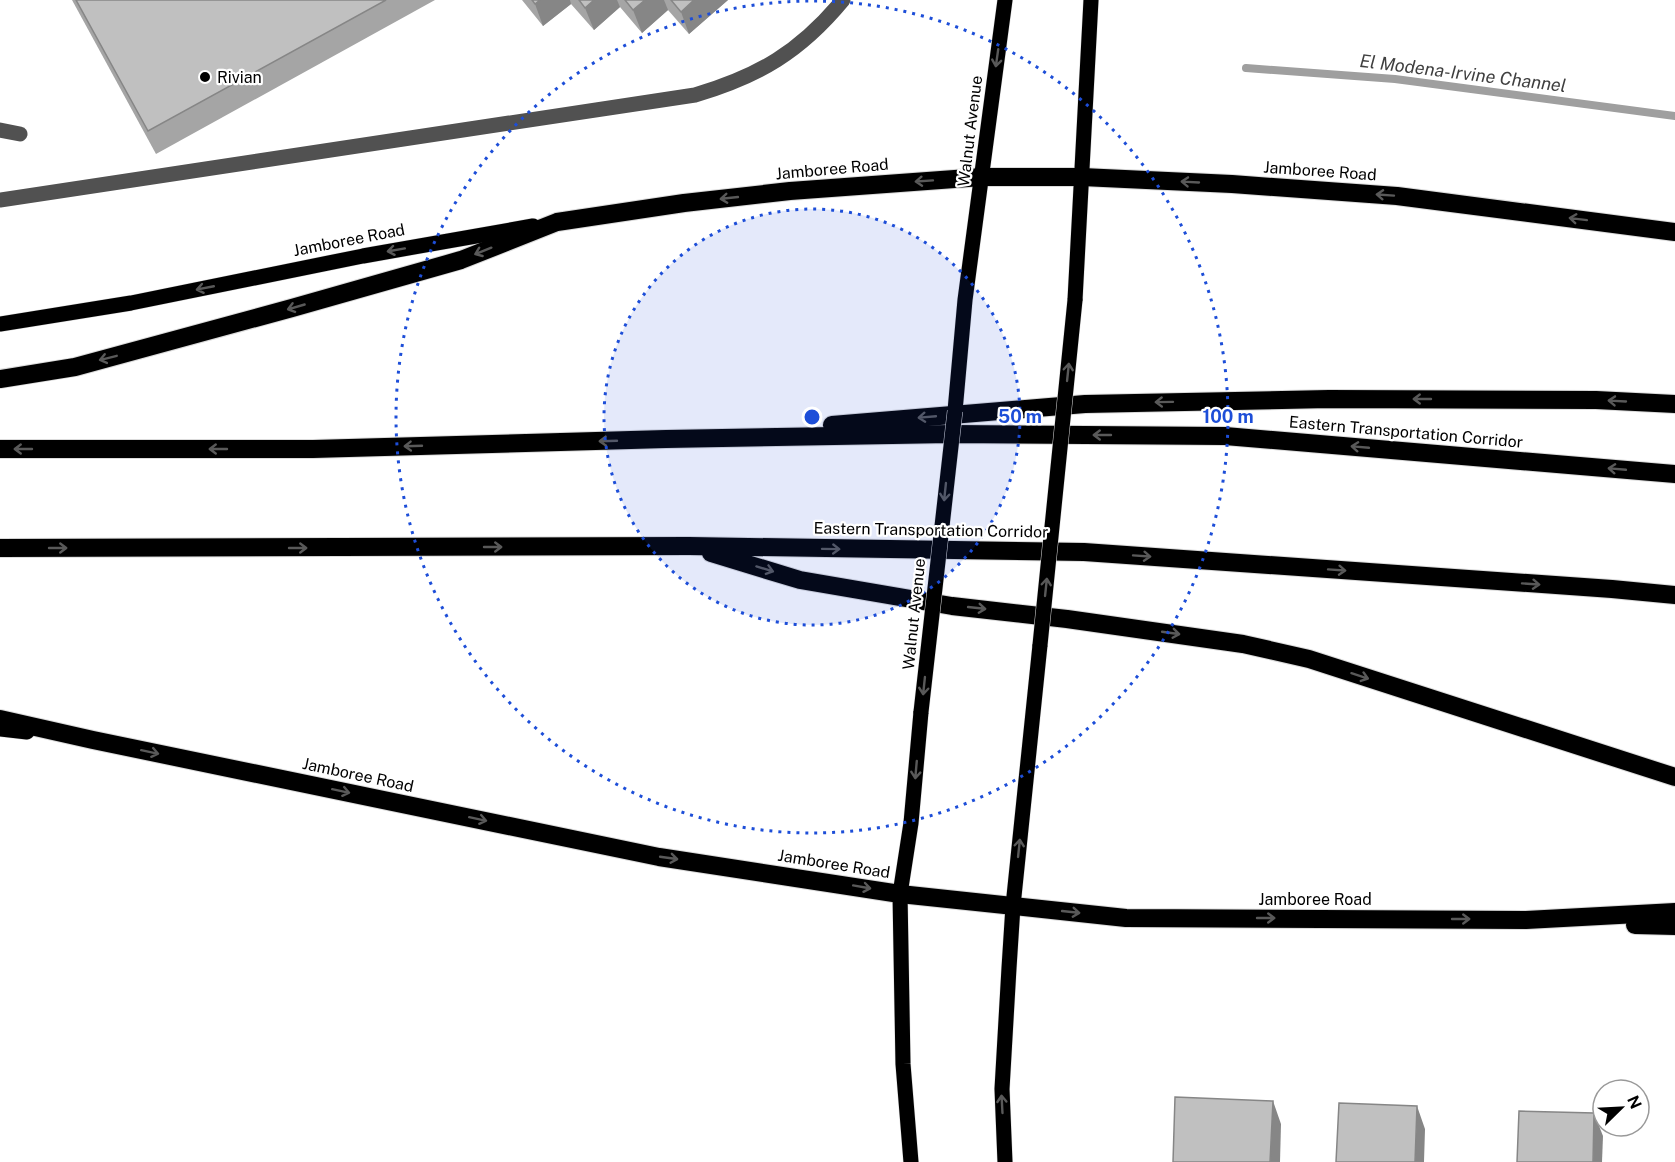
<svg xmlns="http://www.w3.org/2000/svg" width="1675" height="1162" viewBox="0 0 1675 1162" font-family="'Public Sans',sans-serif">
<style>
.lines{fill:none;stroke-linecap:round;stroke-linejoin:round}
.stream{stroke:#9f9f9f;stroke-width:8}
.major-casing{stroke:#dbdbdb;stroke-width:16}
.highway-casing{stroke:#dbdbdb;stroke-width:20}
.minor{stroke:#515151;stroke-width:15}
.major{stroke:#000;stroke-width:15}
.highway{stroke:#000;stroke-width:18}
.major-bridge-casing{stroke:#dbdbdb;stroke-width:16;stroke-linecap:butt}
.major-bridge{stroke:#000;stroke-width:15}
.wall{fill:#a5a5a5}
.shaded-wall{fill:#868686}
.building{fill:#c0c0c0;stroke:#868686;stroke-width:1.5}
.oneway{stroke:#595959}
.ring{fill:none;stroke:#1d4ed8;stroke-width:3;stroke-dasharray:3 6}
.poi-dot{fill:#000;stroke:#fff;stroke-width:2}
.labels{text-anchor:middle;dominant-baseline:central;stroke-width:4.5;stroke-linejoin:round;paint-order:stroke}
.poi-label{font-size:16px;fill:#000;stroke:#fff;text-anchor:start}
.street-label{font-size:16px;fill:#000;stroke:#fff}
.water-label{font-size:18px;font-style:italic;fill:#404040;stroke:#fff}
.centre{fill:#1d4ed8;stroke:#fff;stroke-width:3}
.ring-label{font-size:18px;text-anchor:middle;font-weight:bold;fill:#1d4ed8;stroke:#fff;stroke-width:4.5;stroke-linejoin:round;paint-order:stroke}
</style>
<rect width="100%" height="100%" fill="#fff"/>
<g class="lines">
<polyline class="stream" points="1246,68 1395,79 1675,116"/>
<g class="major-casing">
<g id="major">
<polyline points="1075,300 1091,0"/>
<polyline points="0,324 131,303 363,256 533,226"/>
<polyline points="955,411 965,300 1005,0"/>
<polyline points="0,729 27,732"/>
<polyline points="911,1162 903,1064 900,894 911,823 921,712"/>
<polyline points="1005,1162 1002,1089 1009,968 1013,906 1040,645"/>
</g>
</g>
<g class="highway-casing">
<g id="highway">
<polyline points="0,379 75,367 292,308 461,260 557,222 684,203 790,191 982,177 1082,177 1232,184 1397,196 1675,232"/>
<polyline points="832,425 1085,404 1329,399 1596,400 1675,404"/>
<polyline points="0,449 313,449 666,439 950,434 1225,436 1675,474"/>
<polyline points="0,548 689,546 1084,552 1612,589 1675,595"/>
<polyline points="711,553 800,580 952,606 1067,619 1243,644 1309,659 1675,777"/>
<polyline points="0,719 93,740 659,857 900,894 1126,918 1526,920 1675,912"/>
<polyline points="1635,925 1675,926"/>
</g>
</g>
<g class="minor">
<polyline points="0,130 20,134"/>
<path d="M0 200 695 95C759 76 800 52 843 0"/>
</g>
<use href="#major" class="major"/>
<use href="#highway" class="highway"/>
<g class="major-bridge-casing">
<g id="major-bridge">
<polyline points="1040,645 1075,300"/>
<polyline points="921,712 955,411"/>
</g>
</g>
<use href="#major-bridge" class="major-bridge"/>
</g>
<g class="wall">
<polygon points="72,0 435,0 156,154"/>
<polygon points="522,0 728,0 689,34 668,10 642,33 620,7 594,30 571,4 543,26"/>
</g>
<g class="shaded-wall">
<polygon points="540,0 570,0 571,4 543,26 535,4"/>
<polygon points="594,0 617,0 620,7 594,30 585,8"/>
<polygon points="645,0 664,0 668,10 642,33 633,10"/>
<polygon points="694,0 728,0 689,34 681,12"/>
<polygon points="1273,1101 1281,1124 1280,1162 1270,1162"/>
<polygon points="1417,1106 1425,1129 1424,1162 1415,1162"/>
<polygon points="1594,1113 1603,1136 1602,1162 1593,1162"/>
</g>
<g class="building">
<polygon points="76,0 386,0 148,131"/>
<polygon points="532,0 540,0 535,4"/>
<polygon points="579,0 594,0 585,8"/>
<polygon points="625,0 645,0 633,10"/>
<polygon points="671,0 694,0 681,12"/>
<polygon points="1175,1097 1273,1101 1270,1162 1173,1162"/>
<polygon points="1339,1103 1417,1106 1415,1162 1336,1162"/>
<polygon points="1519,1111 1594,1113 1593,1162 1517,1162"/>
</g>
<defs><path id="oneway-shaft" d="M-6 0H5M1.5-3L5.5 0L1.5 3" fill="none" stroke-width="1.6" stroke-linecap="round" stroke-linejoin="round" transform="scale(1.5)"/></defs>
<g class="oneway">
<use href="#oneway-shaft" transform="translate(997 58) rotate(98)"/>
<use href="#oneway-shaft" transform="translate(924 181) rotate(176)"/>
<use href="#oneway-shaft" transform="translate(1190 182) rotate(-177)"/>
<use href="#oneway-shaft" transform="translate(1385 195) rotate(-176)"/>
<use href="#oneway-shaft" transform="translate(729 198) rotate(174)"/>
<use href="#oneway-shaft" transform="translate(1578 219) rotate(-173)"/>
<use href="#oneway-shaft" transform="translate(396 250) rotate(170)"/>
<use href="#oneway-shaft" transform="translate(483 251) rotate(158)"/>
<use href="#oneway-shaft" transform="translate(205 288) rotate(169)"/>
<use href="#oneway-shaft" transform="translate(296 307) rotate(164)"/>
<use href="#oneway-shaft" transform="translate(108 358) rotate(166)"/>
<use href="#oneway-shaft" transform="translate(1068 372) rotate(-84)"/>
<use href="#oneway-shaft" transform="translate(1422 399) rotate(-180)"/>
<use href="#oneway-shaft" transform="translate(1617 401) rotate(-177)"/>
<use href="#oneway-shaft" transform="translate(1164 402) rotate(179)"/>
<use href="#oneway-shaft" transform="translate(927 417) rotate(175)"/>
<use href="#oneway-shaft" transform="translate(1102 435) rotate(-180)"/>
<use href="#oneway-shaft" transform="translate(608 441) rotate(178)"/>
<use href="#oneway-shaft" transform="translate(413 446) rotate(178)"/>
<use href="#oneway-shaft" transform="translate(1360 447) rotate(-175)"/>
<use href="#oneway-shaft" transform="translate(23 449) rotate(180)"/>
<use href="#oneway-shaft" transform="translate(218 449) rotate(180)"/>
<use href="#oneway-shaft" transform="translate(1617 469) rotate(-175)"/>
<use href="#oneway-shaft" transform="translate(945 492) rotate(96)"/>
<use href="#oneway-shaft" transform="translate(493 547)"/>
<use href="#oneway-shaft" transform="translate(58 548)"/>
<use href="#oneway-shaft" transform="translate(298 548)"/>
<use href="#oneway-shaft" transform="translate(831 549) rotate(1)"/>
<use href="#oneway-shaft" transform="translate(1142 556) rotate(4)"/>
<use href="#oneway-shaft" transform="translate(765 569) rotate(17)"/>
<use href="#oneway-shaft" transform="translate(1337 570) rotate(4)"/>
<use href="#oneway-shaft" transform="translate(1531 584) rotate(4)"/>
<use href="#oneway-shaft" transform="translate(1046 587) rotate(-84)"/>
<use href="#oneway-shaft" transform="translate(977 608) rotate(6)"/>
<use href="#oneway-shaft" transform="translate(1171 633) rotate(8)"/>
<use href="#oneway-shaft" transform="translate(1360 676) rotate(18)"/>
<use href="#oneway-shaft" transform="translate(924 686) rotate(96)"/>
<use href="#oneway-shaft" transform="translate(150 752) rotate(12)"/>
<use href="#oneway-shaft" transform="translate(916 770) rotate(95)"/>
<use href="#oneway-shaft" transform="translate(341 791) rotate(12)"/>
<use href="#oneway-shaft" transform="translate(478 819) rotate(12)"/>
<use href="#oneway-shaft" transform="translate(1019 848) rotate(-84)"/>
<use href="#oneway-shaft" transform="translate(669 858) rotate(8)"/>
<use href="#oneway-shaft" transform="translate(862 887) rotate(10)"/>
<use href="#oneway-shaft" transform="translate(1071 912) rotate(6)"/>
<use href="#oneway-shaft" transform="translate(1266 918)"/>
<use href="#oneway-shaft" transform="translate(1461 919)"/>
<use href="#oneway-shaft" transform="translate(1002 1104) rotate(-93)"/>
</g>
<circle cx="812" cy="417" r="208" fill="#1d4ed8" fill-opacity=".12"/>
<g class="ring">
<circle cx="812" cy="417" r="208"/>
<circle cx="812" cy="417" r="416"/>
</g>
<circle class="poi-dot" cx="205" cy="77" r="6"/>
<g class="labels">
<g class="poi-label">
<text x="217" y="77">Rivian</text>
</g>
<g class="street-label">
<text transform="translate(970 131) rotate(-83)">Walnut Avenue</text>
<text transform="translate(832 169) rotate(-5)">Jamboree Road</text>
<text transform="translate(1320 171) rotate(4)">Jamboree Road</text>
<text transform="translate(349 240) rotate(-11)">Jamboree Road</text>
<text transform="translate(1406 432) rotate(5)">Eastern Transportation Corridor</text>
<text transform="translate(931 530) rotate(1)">Eastern Transportation Corridor</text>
<text transform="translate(914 614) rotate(-84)">Walnut Avenue</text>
<text transform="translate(358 775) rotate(12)">Jamboree Road</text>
<text transform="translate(834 864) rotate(9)">Jamboree Road</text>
<text x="1315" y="899">Jamboree Road</text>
</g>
<g class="water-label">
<text transform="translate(1463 73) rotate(7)">El Modena-Irvine Channel</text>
</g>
</g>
<circle cx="812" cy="417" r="9" class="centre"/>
<g class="ring-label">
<text x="1020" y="423">50 m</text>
<text x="1228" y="423">100 m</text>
</g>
<g transform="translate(1621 1108) rotate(66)"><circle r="28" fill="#ffffff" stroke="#999999" stroke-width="1.5"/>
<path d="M0-4.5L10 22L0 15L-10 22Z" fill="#000000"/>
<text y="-9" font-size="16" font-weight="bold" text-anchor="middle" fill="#000000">N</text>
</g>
</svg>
